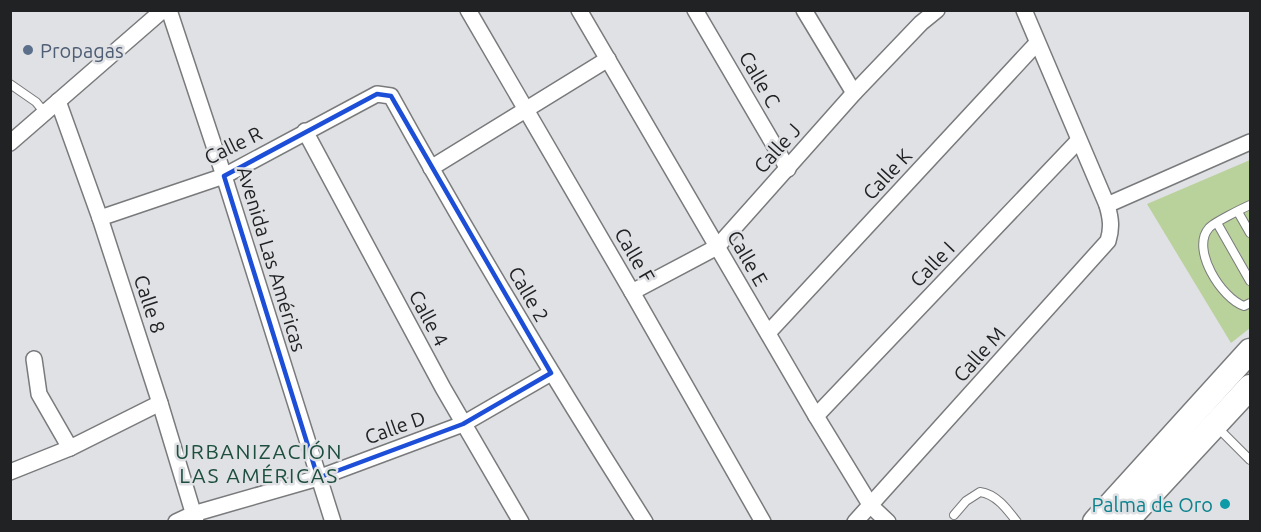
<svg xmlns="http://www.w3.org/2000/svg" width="1261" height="532" viewBox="0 0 1261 532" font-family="Ubuntu,sans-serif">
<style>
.green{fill:#b9d19a}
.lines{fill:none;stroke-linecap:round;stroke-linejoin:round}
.service-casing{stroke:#797a7c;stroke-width:10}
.minor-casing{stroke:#797a7c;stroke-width:18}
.primary-casing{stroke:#797a7c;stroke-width:27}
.service{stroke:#fff;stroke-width:8}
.minor{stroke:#fff;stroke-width:15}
.primary{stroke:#fff;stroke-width:24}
.marked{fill:none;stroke:#1d4ed8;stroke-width:4.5;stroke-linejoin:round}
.service-dot{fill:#5c6f8a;stroke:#e0e1e4;stroke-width:2}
.culture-dot{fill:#0f9aa8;stroke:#e0e1e4;stroke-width:2}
.labels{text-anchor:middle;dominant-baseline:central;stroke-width:5;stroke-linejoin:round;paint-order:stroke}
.service-label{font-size:20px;fill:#4e5e75;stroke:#e0e1e4;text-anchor:start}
.street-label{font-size:20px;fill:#212223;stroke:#e0e1e4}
.culture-label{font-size:20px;fill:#0d838f;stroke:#e0e1e4;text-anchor:end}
.neighbourhood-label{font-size:21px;letter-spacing:1.5px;fill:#1d4e3e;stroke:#e0e1e4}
</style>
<rect width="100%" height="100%" fill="#e0e1e4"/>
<polygon class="green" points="1250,160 1250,328 1231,343 1147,204"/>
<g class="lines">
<g class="service-casing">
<g id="service">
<polyline points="10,84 36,102 45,113"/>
<path d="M1250 205C1243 208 1213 223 1209 228 1190 249 1222 299 1244 306L1250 303"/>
<polyline points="1238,212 1250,233"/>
<polyline points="1217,223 1250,281"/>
<polyline points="1217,427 1250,460"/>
<path d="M954 515 966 501 980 492C996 494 1007 509 1017 522"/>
</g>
</g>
<g class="minor-casing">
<g id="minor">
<polyline points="169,10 224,176 333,522"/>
<polyline points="468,10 632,292 763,522"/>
<polyline points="579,10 816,416 871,506 888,522"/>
<polyline points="695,10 788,169"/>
<polyline points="804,10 854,93"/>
<polyline points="58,101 100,218 160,403 196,522"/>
<polyline points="305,131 443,388 521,522"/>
<polyline points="10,143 163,10"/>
<polyline points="431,168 608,59"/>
<polyline points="1107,205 1250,142"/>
<path d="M100 218 224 176 377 94 391 96C471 241 556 382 645 522"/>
<polyline points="632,292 717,247 854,93 921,23 937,10"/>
<polyline points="768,333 1037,43"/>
<polyline points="34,359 39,394 70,448"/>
<polyline points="816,416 1078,141"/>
<polyline points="10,472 70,448 160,403"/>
<polyline points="176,522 193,514 318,478 463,424 551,373"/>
<path d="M855 522 1108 241C1112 228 1111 219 1107 205L1024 10"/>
</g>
</g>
<g class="primary-casing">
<g id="primary">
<polyline points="1095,522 1250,351"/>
<polyline points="1125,522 1250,387"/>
</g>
</g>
<use href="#service" class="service"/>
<use href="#minor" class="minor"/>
<use href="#primary" class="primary"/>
</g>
<path class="marked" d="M377 94 391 96 551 373 463 424 318 478 224 176Z"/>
<circle class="service-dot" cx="28" cy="50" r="6"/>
<circle class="culture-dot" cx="1225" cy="504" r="6"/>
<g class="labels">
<g class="service-label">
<text x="40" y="50">Propagas</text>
</g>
<g class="street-label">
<text transform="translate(760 79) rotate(60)">Calle C</text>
<text transform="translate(233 145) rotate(-26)">Calle R</text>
<text transform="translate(777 148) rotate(-48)">Calle J</text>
<text transform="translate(887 174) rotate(-47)">Calle K</text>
<text transform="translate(635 255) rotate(60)">Calle F</text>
<text transform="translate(748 258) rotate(60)">Calle E</text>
<text transform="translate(272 259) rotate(73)">Avenida Las Américas</text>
<text transform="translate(932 264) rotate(-46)">Calle I</text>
<text transform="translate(529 294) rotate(60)">Calle 2</text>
<text transform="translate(150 304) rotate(72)">Calle 8</text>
<text transform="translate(429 318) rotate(62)">Calle 4</text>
<text transform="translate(979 354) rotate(-48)">Calle M</text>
<text transform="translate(395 427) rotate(-20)">Calle D</text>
</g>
<g class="culture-label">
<text x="1213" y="504">Palma de Oro</text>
</g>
<g class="neighbourhood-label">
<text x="259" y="451">URBANIZACIÓN<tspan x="259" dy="24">LAS AMÉRICAS</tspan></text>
</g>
</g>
<rect width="1261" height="532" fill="none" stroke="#212223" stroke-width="24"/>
</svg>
